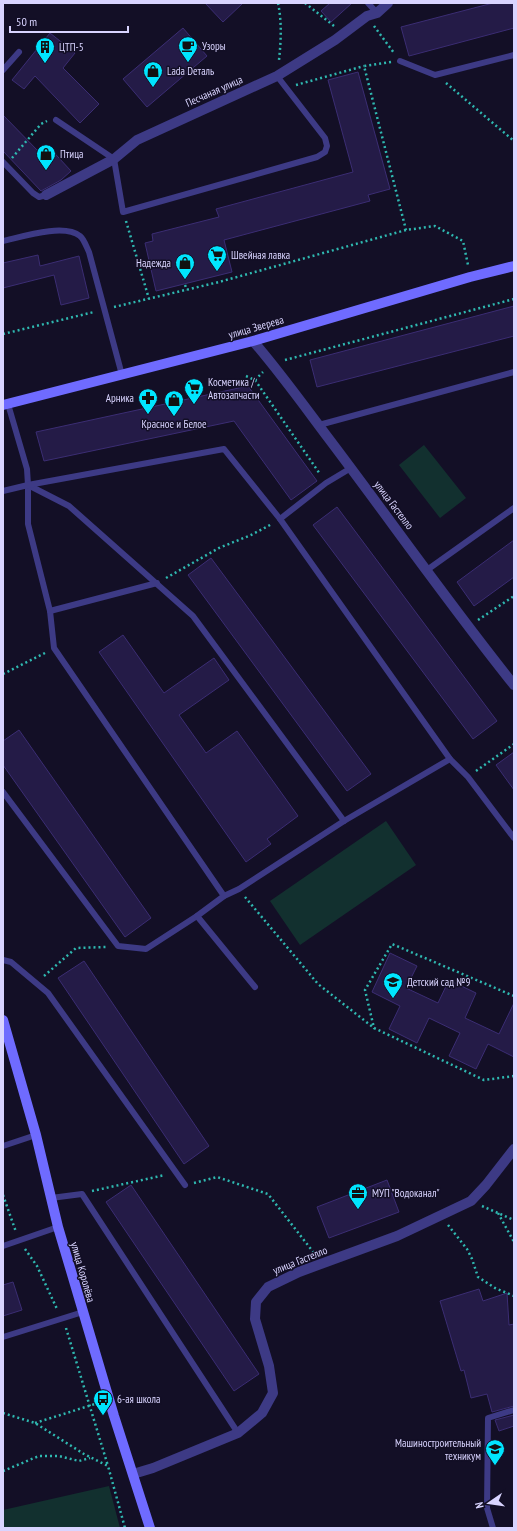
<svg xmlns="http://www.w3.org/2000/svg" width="517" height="1531" viewBox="0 0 517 1531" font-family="'PT Sans Narrow',sans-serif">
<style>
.green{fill:#12302f}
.building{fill:#241b47;stroke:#3b2d73}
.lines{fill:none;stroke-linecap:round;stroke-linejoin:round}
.path{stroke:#2fb8b0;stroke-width:2.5;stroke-dasharray:2 3;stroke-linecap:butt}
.service{stroke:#3d3a85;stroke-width:6}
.minor{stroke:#3d3a85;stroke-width:10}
.secondary{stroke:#6f6bff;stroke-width:10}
.labels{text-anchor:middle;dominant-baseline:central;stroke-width:3;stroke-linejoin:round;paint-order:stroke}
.poi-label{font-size:11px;fill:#d9d4ff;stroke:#130f26;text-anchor:start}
.street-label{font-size:11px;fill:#d9d4ff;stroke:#130f26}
</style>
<rect width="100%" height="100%" fill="#130f26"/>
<g class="green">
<polygon points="424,445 466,498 440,518 399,465"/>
<polygon points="386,821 416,865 300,945 270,901"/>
<polygon points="109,1486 120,1528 3,1528 3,1510"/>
</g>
<g class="building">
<polygon points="205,3 243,3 223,22"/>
<polygon points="330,3 352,3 331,22 321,11"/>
<polygon points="493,3 514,3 514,28 409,56 401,27"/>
<polygon points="183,28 207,56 147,107 123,79"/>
<polygon points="50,33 75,53 63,68 99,104 80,123 35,76 24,89 12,80"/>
<polygon points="358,72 390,189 368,195 370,201 224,240 232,272 156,291 145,243 153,241 152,234 219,217 216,209 353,172 328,80"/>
<polygon points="3,115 39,152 47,145 71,171 61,180 41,191 3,151"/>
<polygon points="38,255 40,266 79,256 89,298 61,305 54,275 3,288 3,263"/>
<polygon points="514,306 514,336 317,387 310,360"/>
<polygon points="248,386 317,481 291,500 234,421 44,461 36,432"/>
<polygon points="337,507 497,721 473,739 313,525"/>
<polygon points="514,540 514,577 474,606 457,582"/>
<polygon points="211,558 371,774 347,791 188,575"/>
<polygon points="123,635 164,693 214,658 229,680 179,715 206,753 237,731 298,816 267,839 271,844 246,862 99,652"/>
<polygon points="19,730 151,918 125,937 3,765 3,741"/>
<polygon points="514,752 514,790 496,765"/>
<polygon points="390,953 417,966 406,988 438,1003 449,980 476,993 465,1018 499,1034 514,1003 514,1057 488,1044 476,1069 449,1056 460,1033 429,1018 417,1043 389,1029 400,1006 372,992"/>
<polygon points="84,961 209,1146 184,1164 58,978"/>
<polygon points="387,1180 399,1212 329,1238 317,1207"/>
<polygon points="131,1185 259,1374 234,1391 106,1202"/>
<polygon points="13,1282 22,1310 3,1316 3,1285"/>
<polygon points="479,1289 483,1301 507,1293 509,1325 514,1324 514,1406 492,1412 487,1394 471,1398 464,1370 461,1371 440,1301"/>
<polygon points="514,1415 514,1426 499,1431 495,1420"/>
</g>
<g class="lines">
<g class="path">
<path d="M278 3C282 22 281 41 279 60"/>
<polyline points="305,3 334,26"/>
<polyline points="374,26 394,53"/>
<polyline points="391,62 364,66 406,230"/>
<polyline points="446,83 514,141"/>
<polyline points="296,85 364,66"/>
<polyline points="12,158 41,124 47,121"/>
<polyline points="126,221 149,299"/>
<polyline points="185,285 187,290"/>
<polyline points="114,307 219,282 406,230 435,226 463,241 468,265"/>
<polyline points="3,334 94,312"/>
<polyline points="285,360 514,299"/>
<polyline points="246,376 255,380 320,474"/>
<polyline points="255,380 263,372"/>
<polyline points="166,578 219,548 251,535 272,524"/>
<polyline points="478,620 514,596"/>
<polyline points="3,674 45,653"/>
<polyline points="476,771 514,744"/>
<polyline points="245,897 318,984 374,1028"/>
<polyline points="44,976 76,948 107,947"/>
<polyline points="514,996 392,944 365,990 374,1028 484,1080 514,1076"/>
<polyline points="194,1183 217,1177 268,1194 314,1253"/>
<polyline points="92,1191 165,1175"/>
<polyline points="3,1195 16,1232"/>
<polyline points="482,1206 514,1220"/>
<polyline points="498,1213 514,1242"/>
<polyline points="448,1225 467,1249 472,1259 478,1277 495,1288 514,1296"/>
<polyline points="25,1249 37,1266 57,1309"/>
<polyline points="66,1328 108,1466"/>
<polyline points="3,1413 35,1423 84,1454 108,1466 125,1528"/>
<polyline points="35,1423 95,1404"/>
<polyline points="3,1471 39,1456 59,1456 79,1461 90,1458"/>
</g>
<g class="service">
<polyline points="368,3 377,13"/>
<polyline points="400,61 435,75 514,55"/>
<polyline points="3,70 19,52"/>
<polyline points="56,120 114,159 123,212 317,157 325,152 327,146 325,138 277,76"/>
<polyline points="3,162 33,193 39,197 46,195"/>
<path d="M3 241C21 237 64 223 80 236 84 239 87 248 89 252L122 375"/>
<polyline points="8,404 27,469 28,485 28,524 50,611 54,648 224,896"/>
<polyline points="319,425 514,372"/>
<polyline points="28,485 69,506 193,616 344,821"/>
<polyline points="3,491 28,485 224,449 280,519 450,759 468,777 514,838"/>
<polyline points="280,519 326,483 351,468"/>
<polyline points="427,570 514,508"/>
<polyline points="50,611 157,583"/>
<polyline points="3,792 118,946 146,949 197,916 224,896 239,889 344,821 450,759"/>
<polyline points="197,916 255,987"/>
<polyline points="3,960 11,962 48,993 185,1185"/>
<polyline points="3,1146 36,1135"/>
<polyline points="51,1198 82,1194 238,1433"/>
<polyline points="3,1246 58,1227"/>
<polyline points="3,1337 83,1312"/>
<polyline points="493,1528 487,1508 488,1418 514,1410"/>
</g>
<g class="minor">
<polyline points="46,195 114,159 137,140 277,76 335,40 367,16 377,13 388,3"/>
<path d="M253 341C279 371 302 403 326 435 389 518 449 604 514 685"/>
<polyline points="133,1474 153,1468 238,1433 262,1413 273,1393 269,1366 255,1319 256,1302 268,1287 299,1272 397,1236 471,1201 486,1185 514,1149"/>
</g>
<g class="secondary">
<polyline points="3,405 253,341 470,277 514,266"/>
<polyline points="3,1020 36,1135 58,1227 114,1416 150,1528"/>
</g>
</g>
<defs>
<g id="cafe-pin" transform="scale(1)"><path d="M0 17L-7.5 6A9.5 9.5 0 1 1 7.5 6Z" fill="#00e5ff" stroke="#130f26"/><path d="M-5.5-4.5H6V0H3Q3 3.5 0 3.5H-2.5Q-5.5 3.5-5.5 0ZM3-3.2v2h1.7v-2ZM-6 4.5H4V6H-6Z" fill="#111"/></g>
<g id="building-pin" transform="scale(1)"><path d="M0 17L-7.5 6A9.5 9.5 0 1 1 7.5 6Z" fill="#00e5ff" stroke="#130f26"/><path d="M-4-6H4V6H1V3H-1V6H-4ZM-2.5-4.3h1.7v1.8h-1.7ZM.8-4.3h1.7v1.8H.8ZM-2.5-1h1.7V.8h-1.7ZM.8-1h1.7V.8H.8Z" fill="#111"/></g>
<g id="shop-pin" transform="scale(1)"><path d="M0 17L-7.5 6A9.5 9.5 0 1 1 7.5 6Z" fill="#00e5ff" stroke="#130f26"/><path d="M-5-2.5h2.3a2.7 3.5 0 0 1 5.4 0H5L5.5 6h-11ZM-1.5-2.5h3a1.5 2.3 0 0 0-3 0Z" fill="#111"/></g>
<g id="supermarket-pin" transform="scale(1)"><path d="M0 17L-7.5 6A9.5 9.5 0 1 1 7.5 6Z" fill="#00e5ff" stroke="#130f26"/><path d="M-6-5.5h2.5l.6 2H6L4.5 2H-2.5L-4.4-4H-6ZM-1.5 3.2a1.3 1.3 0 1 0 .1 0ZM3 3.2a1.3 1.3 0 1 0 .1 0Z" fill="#111"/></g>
<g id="pharmacy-pin" transform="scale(1)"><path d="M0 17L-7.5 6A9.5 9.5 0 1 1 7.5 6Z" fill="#00e5ff" stroke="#130f26"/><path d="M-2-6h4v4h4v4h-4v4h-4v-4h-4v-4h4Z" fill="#111"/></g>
<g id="school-pin" transform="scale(1)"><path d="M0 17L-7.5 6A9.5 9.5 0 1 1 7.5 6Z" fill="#00e5ff" stroke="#130f26"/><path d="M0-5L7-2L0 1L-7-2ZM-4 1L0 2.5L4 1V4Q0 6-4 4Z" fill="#111"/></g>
<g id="office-pin" transform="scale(1)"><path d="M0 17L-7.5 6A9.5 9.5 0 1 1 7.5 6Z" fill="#00e5ff" stroke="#130f26"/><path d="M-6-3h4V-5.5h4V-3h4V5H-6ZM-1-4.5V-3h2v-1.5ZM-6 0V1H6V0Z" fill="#111"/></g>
<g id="bus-pin" transform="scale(1)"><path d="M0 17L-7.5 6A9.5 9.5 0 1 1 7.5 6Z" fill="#00e5ff" stroke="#130f26"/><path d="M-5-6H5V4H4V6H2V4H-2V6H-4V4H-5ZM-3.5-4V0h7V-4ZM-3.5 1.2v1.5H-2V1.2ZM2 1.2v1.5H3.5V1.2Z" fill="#111"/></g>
<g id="university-pin" transform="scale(1)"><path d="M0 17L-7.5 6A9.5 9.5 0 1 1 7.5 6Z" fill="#00e5ff" stroke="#130f26"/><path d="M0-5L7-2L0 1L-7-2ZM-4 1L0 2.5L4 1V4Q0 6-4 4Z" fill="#111"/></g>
</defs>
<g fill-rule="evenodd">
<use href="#cafe-pin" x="188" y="46"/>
<use href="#building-pin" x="45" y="47"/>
<use href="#shop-pin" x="153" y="71"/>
<use href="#shop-pin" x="46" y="154"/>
<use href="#supermarket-pin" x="217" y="255"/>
<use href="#shop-pin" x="185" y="263"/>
<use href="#supermarket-pin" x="194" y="388"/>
<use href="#pharmacy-pin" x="148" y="398"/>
<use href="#shop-pin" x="174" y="400"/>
<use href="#school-pin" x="393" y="982"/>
<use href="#office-pin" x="358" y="1193"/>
<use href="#bus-pin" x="103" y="1399"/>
<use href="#university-pin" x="495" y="1449"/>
</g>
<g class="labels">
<g class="poi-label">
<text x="202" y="46">Узоры</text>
<text x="59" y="47">ЦТП-5</text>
<text x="167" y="71">Lada Dеталь</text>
<text x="60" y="154">Птица</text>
<text x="231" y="255">Швейная лавка</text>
<text x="171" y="263" text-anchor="end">Надежда</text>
<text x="208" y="382">Косметика /<tspan x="208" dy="13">Автозапчасти</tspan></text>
<text x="134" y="398" text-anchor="end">Арника</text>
<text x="174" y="424" text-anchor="middle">Красное и Белое</text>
<text x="407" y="982">Детский сад №9</text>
<text x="372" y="1193">МУП "Водоканал"</text>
<text x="117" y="1399">6-ая школа</text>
<text x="481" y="1443" text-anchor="end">Машиностроительный<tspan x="481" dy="13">техникум</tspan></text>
</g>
<g class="street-label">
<text transform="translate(214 91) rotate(-24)">Песчаная улица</text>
<text transform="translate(256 327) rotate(-16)">улица Зверева</text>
<text transform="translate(394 505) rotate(53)">улица Гастелло</text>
<text transform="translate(300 1260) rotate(-22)">улица Гастелло</text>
<text transform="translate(83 1272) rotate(74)">улица Королёва</text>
</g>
</g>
<rect width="517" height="1531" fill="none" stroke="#d9d4ff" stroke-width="8"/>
<g transform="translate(489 1503) rotate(257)" stroke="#130f26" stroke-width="3" paint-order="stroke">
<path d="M0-3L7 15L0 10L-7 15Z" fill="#d9d4ff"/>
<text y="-6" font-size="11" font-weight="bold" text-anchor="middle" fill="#d9d4ff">N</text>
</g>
<path d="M10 26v6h118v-6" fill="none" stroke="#d9d4ff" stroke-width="2"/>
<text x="16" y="26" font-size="12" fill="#d9d4ff" stroke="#130f26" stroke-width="3" paint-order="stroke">50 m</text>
</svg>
